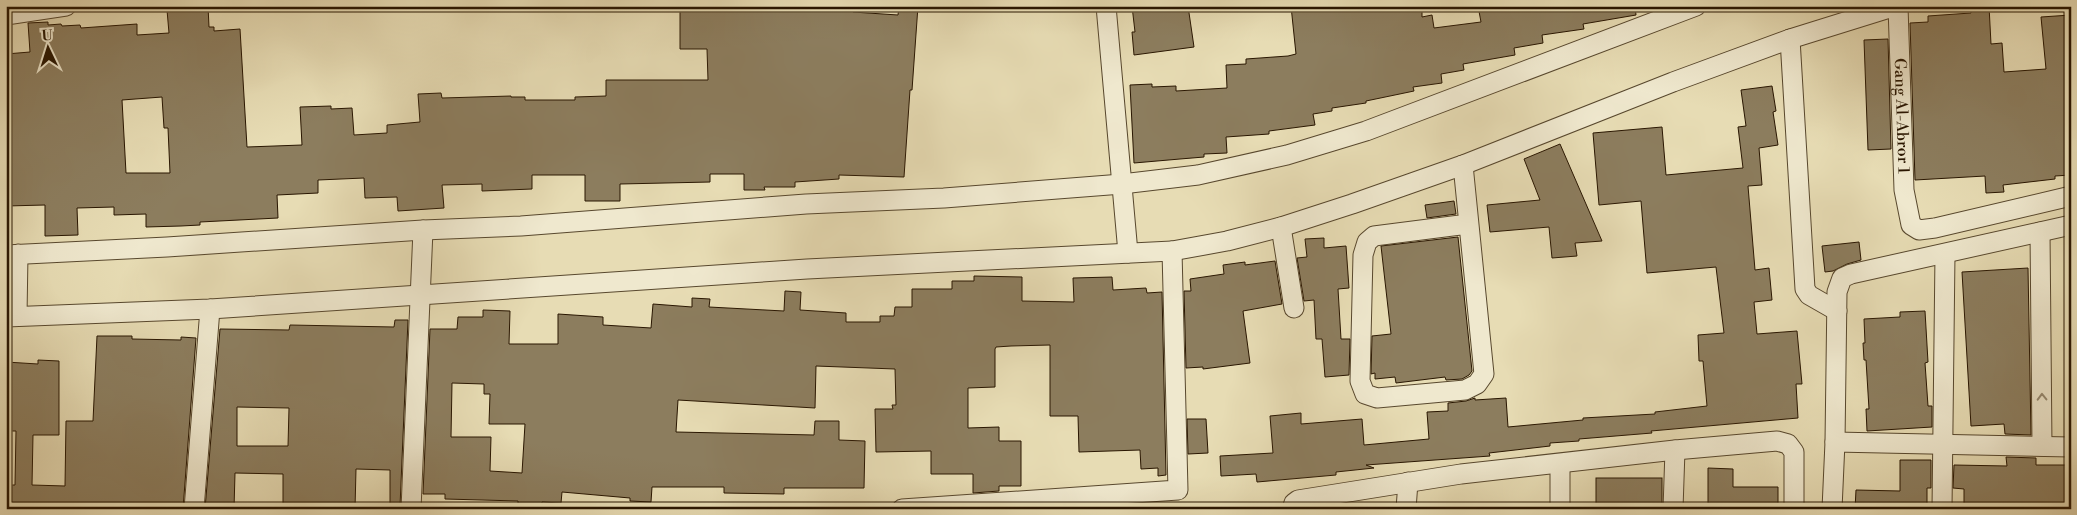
<svg xmlns="http://www.w3.org/2000/svg" width="2077" height="515" viewBox="0 0 2077 515" font-family="'Libre Bodoni',serif">
<style>
.building{fill:#8c7d5e;stroke:#291601;fill-rule:evenodd}
.lines{fill:none;stroke-linecap:round;stroke-linejoin:round}
.street-casing{stroke:#58482e;stroke-width:21}
.street{stroke:#efe8ce;stroke-width:19}
.oneway{stroke:#968a72}
.labels{text-anchor:middle;dominant-baseline:central;stroke-width:5;stroke-linejoin:round;paint-order:stroke}
.street-label{font-size:16px;fill:#291601;stroke:#efe8ce}
</style>
<rect width="100%" height="100%" fill="#e7dcb4"/>
<filter id="stains"><feTurbulence type="fractalNoise" baseFrequency=".004" numOctaves="4"/><feColorMatrix values="0 0 0 0 .2 0 0 0 0 .09 0 0 0 0 .02 0 0 0 .5 -.17"/></filter>
<radialGradient id="worn" r=".72"><stop offset=".6" stop-color="#630" stop-opacity="0"/><stop offset="1" stop-color="#630" stop-opacity=".3"/></radialGradient>
<g class="building">
<path d="M187 6H208L209 27H214V31L240 29 247 147 302 145 300 107 331 106V109L352 108 354 135 387 133V125L420 122 418 94 441 93 442 98 511 96V97H525V100H575V97L606 96V80H708L707 49H680V6H853V12L898 15 899 6H918L912 90H910L904 177 839 175V179L795 182V187H764L765 190H744V174H710V182L620 184V201H585V175H532V189L482 191V184L442 185 444 208 398 211 397 197 365 198 364 178 318 180V193L277 195 278 218 200 222V225L181 226 146 227V214L114 215V207L77 208 78 235 45 236V205L6 206V54L30 52 28 23 48 22V25L61 24 62 26 80 25 81 28 137 24V35L169 33 167 10 187 8ZM162 97 164 128H168L170 173H126L122 100Z"/>
<polygon points="1132,6 1188,6 1194,47 1134,55 1132,32 1135,32"/>
<polygon points="1291,6 1422,6 1422,17 1432,15 1434,28 1481,22 1478,6 1635,6 1636,15 1583,24 1584,29 1542,35 1543,43 1514,48 1515,55 1463,64 1464,70 1441,74 1442,83 1413,87 1414,91 1366,101 1366,103 1332,108 1332,111 1313,114 1315,125 1269,131 1269,134 1226,137 1227,153 1204,154 1204,157 1180,159 1134,163 1130,85 1152,84 1152,87 1176,86 1176,91 1227,88 1226,65 1246,64 1246,59 1288,56 1296,54"/>
<polygon points="1989,6 1991,44 2002,43 2004,72 2046,69 2041,17 2071,15 2071,175 2055,176 2055,179 2003,185 2004,192 1986,193 1985,176 1915,180 1910,23 1928,22 1928,16 1971,13 1971,7"/>
<polygon points="1888,39 1891,149 1868,150 1864,40"/>
<polygon points="1772,86 1776,111 1773,112 1778,145 1759,148 1762,185 1748,186 1755,270 1769,268 1772,300 1754,302 1757,334 1797,331 1802,384 1796,384 1798,418 1651,431 1652,433 1579,439 1579,441 1550,443 1550,446 1489,453 1490,456 1366,465 1374,468 1336,472 1336,475 1257,482 1256,474 1221,476 1220,456 1273,453 1270,416 1301,413 1301,424 1362,419 1364,445 1429,439 1427,412 1448,411 1448,403 1466,401 1475,398 1475,400 1506,398 1508,427 1583,420 1583,418 1655,414 1655,412 1707,406 1703,361 1699,361 1698,335 1724,333 1716,267 1647,273 1641,201 1599,205 1593,133 1662,127 1666,175 1743,168 1738,127 1746,126 1741,90"/>
<polygon points="1560,144 1602,241 1575,243 1577,256 1552,258 1549,227 1490,232 1487,205 1540,200 1524,159"/>
<polygon points="1454,201 1456,214 1427,218 1425,205"/>
<polygon points="1458,237 1472,371 1469,375 1462,379 1446,380 1445,377 1396,383 1395,377 1375,379 1375,373 1371,374 1372,336 1391,334 1381,246"/>
<polygon points="1324,238 1324,248 1346,246 1349,288 1338,289 1341,339 1350,339 1349,375 1325,377 1322,339 1316,339 1314,300 1304,301 1297,258 1307,257 1305,239"/>
<polygon points="1859,242 1861,260 1847,264 1833,271 1825,272 1822,246"/>
<polygon points="1275,261 1282,304 1243,311 1250,363 1203,369 1203,367 1186,368 1184,291 1191,291 1190,279 1224,274 1223,265 1245,262 1245,265"/>
<polygon points="2028,268 2031,435 2005,434 2004,424 1971,426 1962,272"/>
<path d="M974 276 1022 277V301L1074 302 1073 278 1112 277 1113 290 1146 288 1147 293 1162 292 1166 475 1158 476V468L1141 469 1140 450 1079 452 1078 416H1050V345L1011 346 996 347 995 349V387L968 388V428L999 427V441H1021V486H999V491L973 493V474H931V451L876 452 875 409H893L892 405H896L895 369 816 366 815 408 678 400 676 432 814 435 815 421H839V440L865 441 864 488H784V494L724 493V487H652L651 502 630 501V498L562 492 561 503 542 502V509H518V501L445 499V494H423L430 329H457L458 317H483V310L510 311 509 344H558V314L603 317V325L651 328 653 304 692 307V298L710 299 709 307 784 311 785 291 801 292 800 310 846 313V322H880V316H894L895 307H912V289H952V281H974ZM452 383 484 384V394H490L489 424H525L522 473 490 471 491 437H451Z"/>
<polygon points="1925,311 1928,362 1925,363 1928,406 1932,406 1932,427 1867,431 1866,409 1869,409 1866,360 1864,360 1863,343 1865,343 1864,319 1900,317 1900,312"/>
<path d="M395 320H408L400 506H390V470L356 469 355 509H283V474L235 473 234 509H205L220 329 289 330 290 325 394 327ZM237 407 289 408 288 446H237Z"/>
<polygon points="97,336 132,336 132,339 181,340 181,337 196,338 183,509 12,509 12,485 15,485 16,431 6,431 6,362 38,364 38,360 59,361 59,435 33,435 32,485 65,486 66,421 93,421"/>
<polygon points="1187,419 1206,419 1208,453 1188,454"/>
<polygon points="2006,457 2036,458 2036,465 2071,465 2071,509 1964,509 1964,489 1953,488 1954,465 2007,466"/>
<polygon points="1900,460 1931,460 1931,488 1927,488 1927,509 1855,509 1856,490 1900,491"/>
<polygon points="1708,468 1733,469 1733,487 1778,487 1778,509 1708,507"/>
<rect x="1596" y="478" width="66" height="31"/>
</g>
<g class="lines">
<g class="street-casing">
<g id="street">
<polyline points="1106,6 1128,253"/>
<path id="s1" d="M1898 6 1904 190 1911 225 1919 230 1935 228 2071 196"/>
<polyline points="6,15 66,6"/>
<polyline points="1790,39 1805,289 1809,295 1837,311"/>
<polyline points="1463,165 1484,374 1477,384 1465,390 1377,398 1365,394 1360,381 1363,255 1367,242 1374,236 1468,224"/>
<polyline points="1281,227 1294,308"/>
<polyline points="2040,232 2042,446"/>
<polyline points="6,255 167,247 423,230 521,226 806,204 944,198 1122,184 1198,175 1287,155 1366,131 1696,6"/>
<polyline points="17,316 18,254"/>
<polyline points="6,317 210,309 807,269 1172,251 1227,241 1281,227 1352,204 1463,165 1673,82 1790,39 1896,6"/>
<polyline points="1835,442 1837,292 1842,278 1851,274 2071,225"/>
<polyline points="194,509 210,309"/>
<polyline points="411,509 423,230"/>
<polyline points="902,509 1178,490 1172,251"/>
<polyline points="1292,509 1294,503 1298,500 1461,474 1675,450 1777,441 1788,444 1794,452 1794,509"/>
<polyline points="1406,509 1408,482"/>
<polyline points="1560,509 1560,464"/>
<polyline points="1673,509 1675,450"/>
<polyline points="1832,509 1835,442 2071,447"/>
<polyline points="1942,509 1945,254"/>
</g>
</g>
<use href="#street" class="street"/>
</g>
<defs><path id="oneway-chevron" d="M-2-3.5L2.5 0L-2 3.5" fill="none" stroke-width="1.6" stroke-linecap="round" stroke-linejoin="round" transform="scale(1.25)"/></defs>
<use class="oneway" href="#oneway-chevron" transform="translate(2042 397) rotate(-91)"/>
<g class="labels">
<g class="street-label">
<text stroke="none"><textPath href="#s1" startOffset="110">Gang Al-Abror 1</textPath></text>
</g>
</g>
<rect width="2077" height="515" fill="none" stroke="#e7dcb4" stroke-width="25"/>
<rect x="8" y="8" width="2062" height="500" fill="none" stroke="#291601" stroke-width="2.5"/>
<rect x="12" y="12" width="2052" height="490" fill="none" stroke="#291601"/>
<g transform="translate(48 48) rotate(356)" stroke="#efe8ce" stroke-width="4" paint-order="stroke">
<path d="M0-4L9 19L0 12L-9 19Z" fill="#291601"/>
<text y="-8" font-size="14" font-weight="bold" text-anchor="middle" fill="#291601">U</text>
</g>
<rect width="100%" height="100%" filter="url(#stains)"/>
<rect width="100%" height="100%" fill="url(#worn)"/>
</svg>
